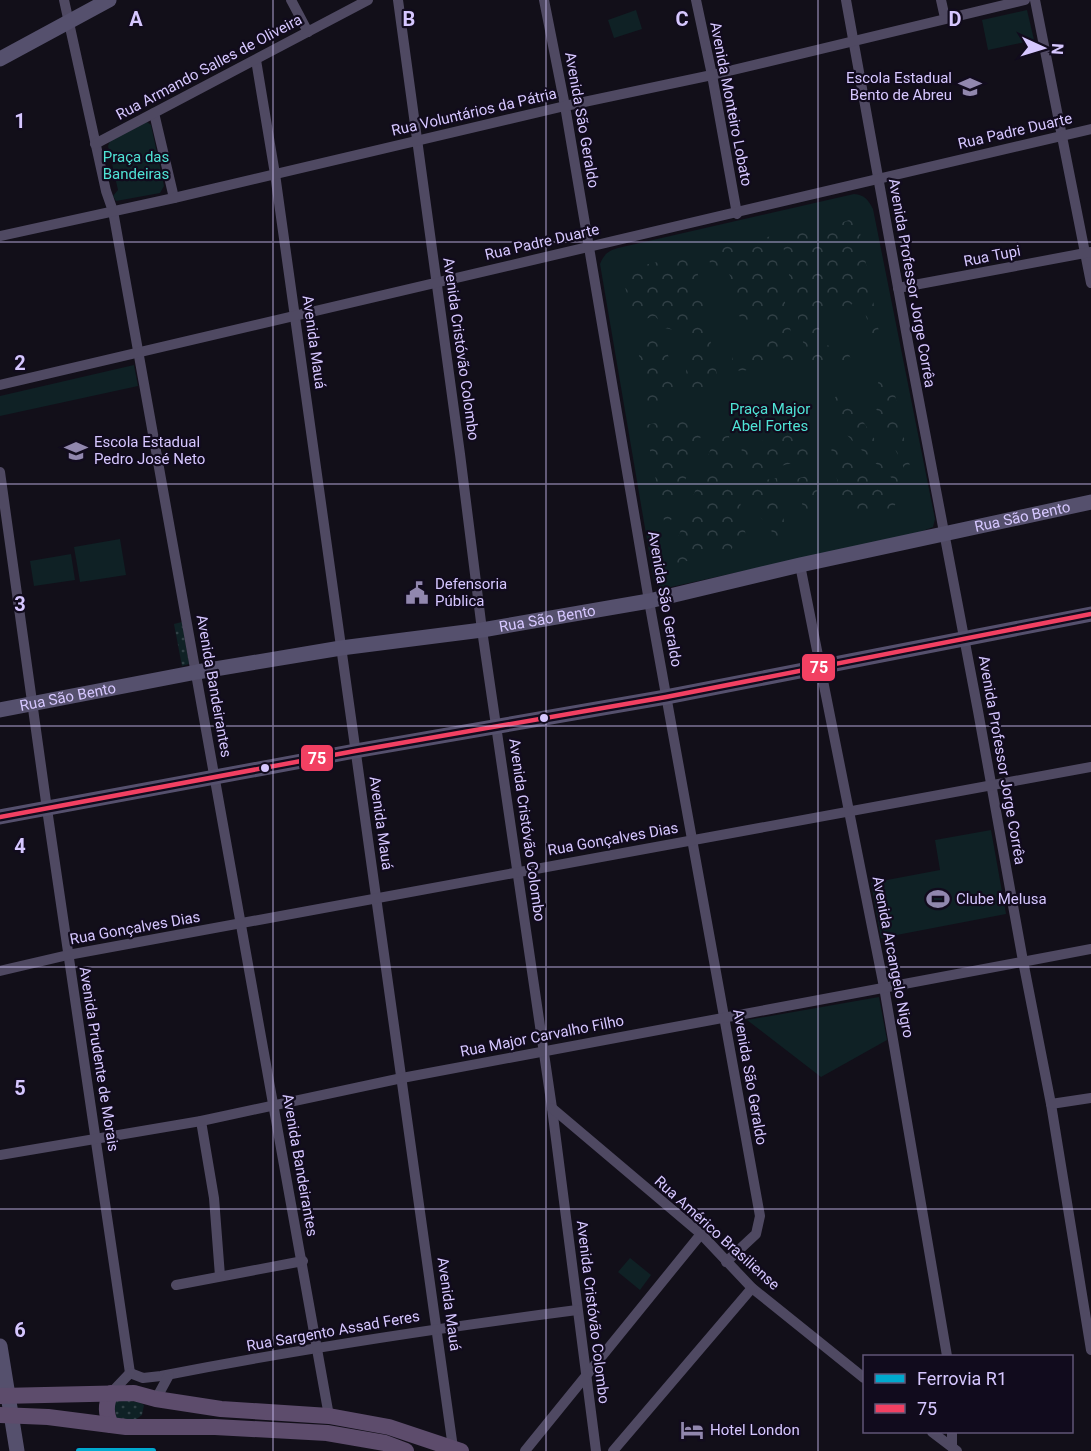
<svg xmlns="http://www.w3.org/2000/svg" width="1091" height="1451" viewBox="0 0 1091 1451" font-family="Roboto,sans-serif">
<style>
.green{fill:#0f2125}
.forest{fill:url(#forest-crowns)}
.garden{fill:url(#garden-dots)}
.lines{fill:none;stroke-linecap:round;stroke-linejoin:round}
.street{stroke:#4f4962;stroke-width:10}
.secondary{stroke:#55506d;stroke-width:15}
.primary{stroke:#5d4c6c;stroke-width:16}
.bus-1-casing{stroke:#110b1d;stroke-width:9}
.bus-1{stroke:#f24062;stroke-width:4.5}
.rail-1-casing{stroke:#110b1d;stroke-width:10}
.rail-1{stroke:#00a9ce;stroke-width:6}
.grid{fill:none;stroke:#d6c7ff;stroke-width:1.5;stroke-opacity:0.55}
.bus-dot{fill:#d6c7ff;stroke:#110b1d;stroke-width:2}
.labels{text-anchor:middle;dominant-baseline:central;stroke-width:4.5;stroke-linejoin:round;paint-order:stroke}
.street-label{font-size:15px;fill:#d6c7ff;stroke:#110b1d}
.poi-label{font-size:15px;fill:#d6c7ff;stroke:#110b1d;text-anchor:start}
.park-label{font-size:15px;fill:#4fe3d5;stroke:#110b1d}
.grid-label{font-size:20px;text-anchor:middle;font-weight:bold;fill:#d6c7ff;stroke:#110b1d;stroke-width:4.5;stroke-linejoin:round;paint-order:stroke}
.line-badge{stroke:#110b1d;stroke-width:2}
.badge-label{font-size:16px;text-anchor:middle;font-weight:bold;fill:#fff}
</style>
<defs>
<pattern id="forest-crowns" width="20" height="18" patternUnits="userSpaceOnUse" patternTransform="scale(1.5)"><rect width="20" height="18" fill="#0f2125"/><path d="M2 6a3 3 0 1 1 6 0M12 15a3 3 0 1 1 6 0" fill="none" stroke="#314046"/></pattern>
<pattern id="garden-dots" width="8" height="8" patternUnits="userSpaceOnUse" patternTransform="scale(1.5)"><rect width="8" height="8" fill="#0f2125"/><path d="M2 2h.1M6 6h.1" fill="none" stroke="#314046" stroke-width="1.8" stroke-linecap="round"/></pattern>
</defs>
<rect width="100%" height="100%" fill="#120f19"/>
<g class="green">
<polygon points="636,10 642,29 614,38 608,20"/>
<polygon points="1027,10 1034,40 988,50 982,20"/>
<polygon points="147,122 151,125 164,186 160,193 116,201 113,196 118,190 108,146 110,141"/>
<path d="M854 194C865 195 868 200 873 209L935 519 933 527 920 532 671 587C664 588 659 588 654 581L600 264C604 254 608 251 618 248Z"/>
<polygon points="134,365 138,386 0,416 0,396"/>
<polygon points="120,539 126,575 80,582 74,547"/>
<polygon points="71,554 75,580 34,586 30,561"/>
<polygon points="991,830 1006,914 881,938 871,883 940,870 935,840"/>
<polygon points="879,997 887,1040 821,1077 747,1020"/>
<polygon points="630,1258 651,1275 640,1290 618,1272"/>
</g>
<g class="forest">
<polygon points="852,219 858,222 883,353 878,352 861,301 838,309 819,311 817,319 822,343 849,354 851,360 823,368 814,361 807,361 782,241 784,233 790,229 832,226"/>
<polygon points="772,236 797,363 771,354 768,361 744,371 733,370 732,356 768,341 760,323 743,323 738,313 738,301 728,270 711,267 707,251"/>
<path d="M694 254 719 386 693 393 688 389 685 360C694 350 694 344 687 333L665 328 655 316 642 320 633 315 621 273 635 267Z"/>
<polygon points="639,332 649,341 657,337 666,349 670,361 664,364 662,370 677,381 678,391 672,400 648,404 635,334"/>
<polygon points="880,376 891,376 912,476 904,468 873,402"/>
<polygon points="841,390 846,395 904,485 897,483 854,443 836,422 834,399"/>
<polygon points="805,405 815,458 746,474 740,441 751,444 799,431 798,409"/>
<polygon points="685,418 707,419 670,523 665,526 645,425"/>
<polygon points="729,436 746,537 737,541 730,551 678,563 672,560 681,554 676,543 715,437"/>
<polygon points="829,437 897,497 894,509 873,513 856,509 843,511"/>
<polygon points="810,475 814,478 822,514 807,518 796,486 796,479"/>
<path d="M777 478 786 534 774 538 770 527C758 519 750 497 747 483Z"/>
</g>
<g class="garden">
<polygon points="182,622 189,664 182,666 174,624"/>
<polygon points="118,1400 139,1402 144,1405 142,1415 135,1420 116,1418 114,1403"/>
</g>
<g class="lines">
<g class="street">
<polyline points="64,0 106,191 113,211 329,1416"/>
<polyline points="291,0 308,32"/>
<polyline points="398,0 460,454 482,630 552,1108 596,1451"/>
<polyline points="544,0 565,106 649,601 760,1216 756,1234 726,1262"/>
<polyline points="696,0 712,75 737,214"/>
<polyline points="846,0 909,348 978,711 1023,961 1051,1104 1091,1350"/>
<polyline points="941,0 945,18"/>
<polyline points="1035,0 1091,283"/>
<polyline points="256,60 275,174 453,1448"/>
<polyline points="154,113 174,198"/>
<polyline points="95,144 368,0"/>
<polyline points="0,236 174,198 565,106 712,75 1025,0"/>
<polyline points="898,288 1091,252"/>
<polyline points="0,385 1091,129"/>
<polyline points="0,472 47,809 130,1373"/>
<polyline points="800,565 884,987 947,1356"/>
<polyline points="0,971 68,955 1091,767"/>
<polyline points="1051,1104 1091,1098"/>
<polyline points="552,1108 701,1234 752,1288 864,1378"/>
<polyline points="201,1121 214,1198 220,1276"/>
<polyline points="0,1155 201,1121 402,1078 1091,949"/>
<polyline points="176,1285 303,1261"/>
<path d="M130 1373 143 1378 161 1376C299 1349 438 1328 577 1310"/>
<polyline points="111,1393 130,1373"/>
<polyline points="156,1399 169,1375"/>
<polyline points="932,1432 957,1451"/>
<polyline points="952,1432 952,1447"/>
<polyline points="525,1451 701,1234"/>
<polyline points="613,1451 752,1288"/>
</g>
<g class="secondary">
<polyline points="0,59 109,0"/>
<path id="s1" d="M0 710 197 672 341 648 482 630 649 601 800 565 1091 502"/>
<polyline points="0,817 355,751 666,697 1091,614"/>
<polyline points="0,1346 17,1451"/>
</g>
<g class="primary">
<path d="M111 1393C105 1405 106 1414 111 1425"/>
<polyline points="0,1396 134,1393 156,1399 221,1409 329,1416 389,1427 461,1451"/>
<polyline points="0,1415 48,1417 126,1427 215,1427 327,1433 385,1443 406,1451"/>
</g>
<g class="bus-1-casing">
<polyline id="bus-1" points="0,817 355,751 666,697 1091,614"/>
</g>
<use href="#bus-1" class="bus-1"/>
<g class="rail-1-casing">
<polyline id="rail-1" points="79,1451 153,1451"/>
</g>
<use href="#rail-1" class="rail-1"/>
</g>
<path class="grid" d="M273 0V1451M546 0V1451M818 0V1451M0 242H1091M0 484H1091M0 726H1091M0 967H1091M0 1209H1091"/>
<defs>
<g id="school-bare" transform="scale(1.8)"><path d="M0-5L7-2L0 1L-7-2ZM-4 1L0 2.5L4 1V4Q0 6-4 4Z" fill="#9187ae" stroke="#110b1d" stroke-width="2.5" paint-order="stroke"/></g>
<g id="civic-bare" transform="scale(1.8)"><path d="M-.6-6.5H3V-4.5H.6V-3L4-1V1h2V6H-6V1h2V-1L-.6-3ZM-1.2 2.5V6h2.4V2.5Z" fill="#9187ae" stroke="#110b1d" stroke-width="2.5" paint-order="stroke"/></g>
<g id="stadium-bare" transform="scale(1.8)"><path d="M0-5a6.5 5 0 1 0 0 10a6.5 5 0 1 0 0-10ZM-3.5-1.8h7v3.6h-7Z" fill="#9187ae" stroke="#110b1d" stroke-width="2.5" paint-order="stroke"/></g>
<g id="hotel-bare" transform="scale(1.8)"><path d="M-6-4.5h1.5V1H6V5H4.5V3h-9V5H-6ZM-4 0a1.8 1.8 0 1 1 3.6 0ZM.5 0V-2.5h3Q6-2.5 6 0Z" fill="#9187ae" stroke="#110b1d" stroke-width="2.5" paint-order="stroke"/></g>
</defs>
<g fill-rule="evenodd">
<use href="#school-bare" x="970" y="87"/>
<use href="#school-bare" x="76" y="451"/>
<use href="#civic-bare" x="417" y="593"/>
<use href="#stadium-bare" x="938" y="899"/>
<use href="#hotel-bare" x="692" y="1430"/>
</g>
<g class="bus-dot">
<circle cx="544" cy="718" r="5"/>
<circle cx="265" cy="768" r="5"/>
</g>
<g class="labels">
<g class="street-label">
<text transform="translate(209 67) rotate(-28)">Rua Armando Salles de Oliveira</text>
<text transform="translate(731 104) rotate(79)">Avenida Monteiro Lobato</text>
<text transform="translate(474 112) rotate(-13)">Rua Voluntários da Pátria</text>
<text transform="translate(582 120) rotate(80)">Avenida São Geraldo</text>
<text transform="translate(1015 131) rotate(-13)">Rua Padre Duarte</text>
<text transform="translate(542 242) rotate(-13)">Rua Padre Duarte</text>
<text transform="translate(992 256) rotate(-11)">Rua Tupi</text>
<text transform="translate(912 283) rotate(80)">Avenida Professor Jorge Corrêa</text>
<text transform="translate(314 342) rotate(82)">Avenida Mauá</text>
<text transform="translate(461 349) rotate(82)">Avenida Cristóvão Colombo</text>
<text stroke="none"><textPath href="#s1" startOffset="1041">Rua São Bento</textPath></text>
<text transform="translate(665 599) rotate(80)">Avenida São Geraldo</text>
<text stroke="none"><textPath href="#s1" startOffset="555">Rua São Bento</textPath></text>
<text transform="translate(214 686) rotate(80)">Avenida Bandeirantes</text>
<text stroke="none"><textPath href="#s1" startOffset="69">Rua São Bento</textPath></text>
<text transform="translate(1002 760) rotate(80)">Avenida Professor Jorge Corrêa</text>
<text transform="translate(381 823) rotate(82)">Avenida Mauá</text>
<text transform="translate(527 830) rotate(82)">Avenida Cristóvão Colombo</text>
<text transform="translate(613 839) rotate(-10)">Rua Gonçalves Dias</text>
<text transform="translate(135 928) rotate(-10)">Rua Gonçalves Dias</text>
<text transform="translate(893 957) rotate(79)">Avenida Arcangelo Nigro</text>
<text transform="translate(542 1036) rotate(-11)">Rua Major Carvalho Filho</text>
<text transform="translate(99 1059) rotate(81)">Avenida Prudente de Morais</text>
<text transform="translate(750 1077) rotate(80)">Avenida São Geraldo</text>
<text transform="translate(300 1165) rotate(80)">Avenida Bandeirantes</text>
<text transform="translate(717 1233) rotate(42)">Rua Américo Brasiliense</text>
<text transform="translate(449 1304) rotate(82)">Avenida Mauá</text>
<text transform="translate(593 1312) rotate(83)">Avenida Cristóvão Colombo</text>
<text transform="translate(333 1331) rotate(-10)">Rua Sargento Assad Feres</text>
</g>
<g class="poi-label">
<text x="952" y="78" text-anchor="end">Escola Estadual<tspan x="952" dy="17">Bento de Abreu</tspan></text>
<text x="94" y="442">Escola Estadual<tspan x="94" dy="17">Pedro José Neto</tspan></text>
<text x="435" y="584">Defensoria<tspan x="435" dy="17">Pública</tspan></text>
<text x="956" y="899">Clube Melusa</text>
<text x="710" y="1430">Hotel London</text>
</g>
<g class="park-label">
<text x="136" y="157">Praça das<tspan x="136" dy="17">Bandeiras</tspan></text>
<text x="770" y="409">Praça Major<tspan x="770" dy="17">Abel Fortes</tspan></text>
</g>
</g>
<g class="grid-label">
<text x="136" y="26">A</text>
<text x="409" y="26">B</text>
<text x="682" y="26">C</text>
<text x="955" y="26">D</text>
<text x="20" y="128">1</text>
<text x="20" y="370">2</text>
<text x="20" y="611">3</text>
<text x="20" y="853">4</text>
<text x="20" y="1095">5</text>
<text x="20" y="1337">6</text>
</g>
<g class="line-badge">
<rect x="801" y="653" width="35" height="29" rx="6" fill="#f24062"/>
<rect x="300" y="744" width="34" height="28" rx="6" fill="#f24062"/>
</g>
<g class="badge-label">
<text x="819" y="673">75</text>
<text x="317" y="764">75</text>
</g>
<rect x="863" y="1355" width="210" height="78" fill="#110b1d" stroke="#605677" stroke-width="1.5"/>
<rect x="875" y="1374" width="30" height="9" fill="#00a9ce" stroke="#605677" stroke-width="1.5"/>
<text x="917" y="1385" font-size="18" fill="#d6c7ff">Ferrovia R1</text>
<rect x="875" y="1404" width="30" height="9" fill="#f24062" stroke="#605677" stroke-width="1.5"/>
<text x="917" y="1415" font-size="18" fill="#d6c7ff">75</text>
<g transform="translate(1043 48) rotate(94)" stroke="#110b1d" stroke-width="4.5" paint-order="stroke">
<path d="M0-4.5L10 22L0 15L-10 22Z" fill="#d6c7ff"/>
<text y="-9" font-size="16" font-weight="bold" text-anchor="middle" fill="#d6c7ff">N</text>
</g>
</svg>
